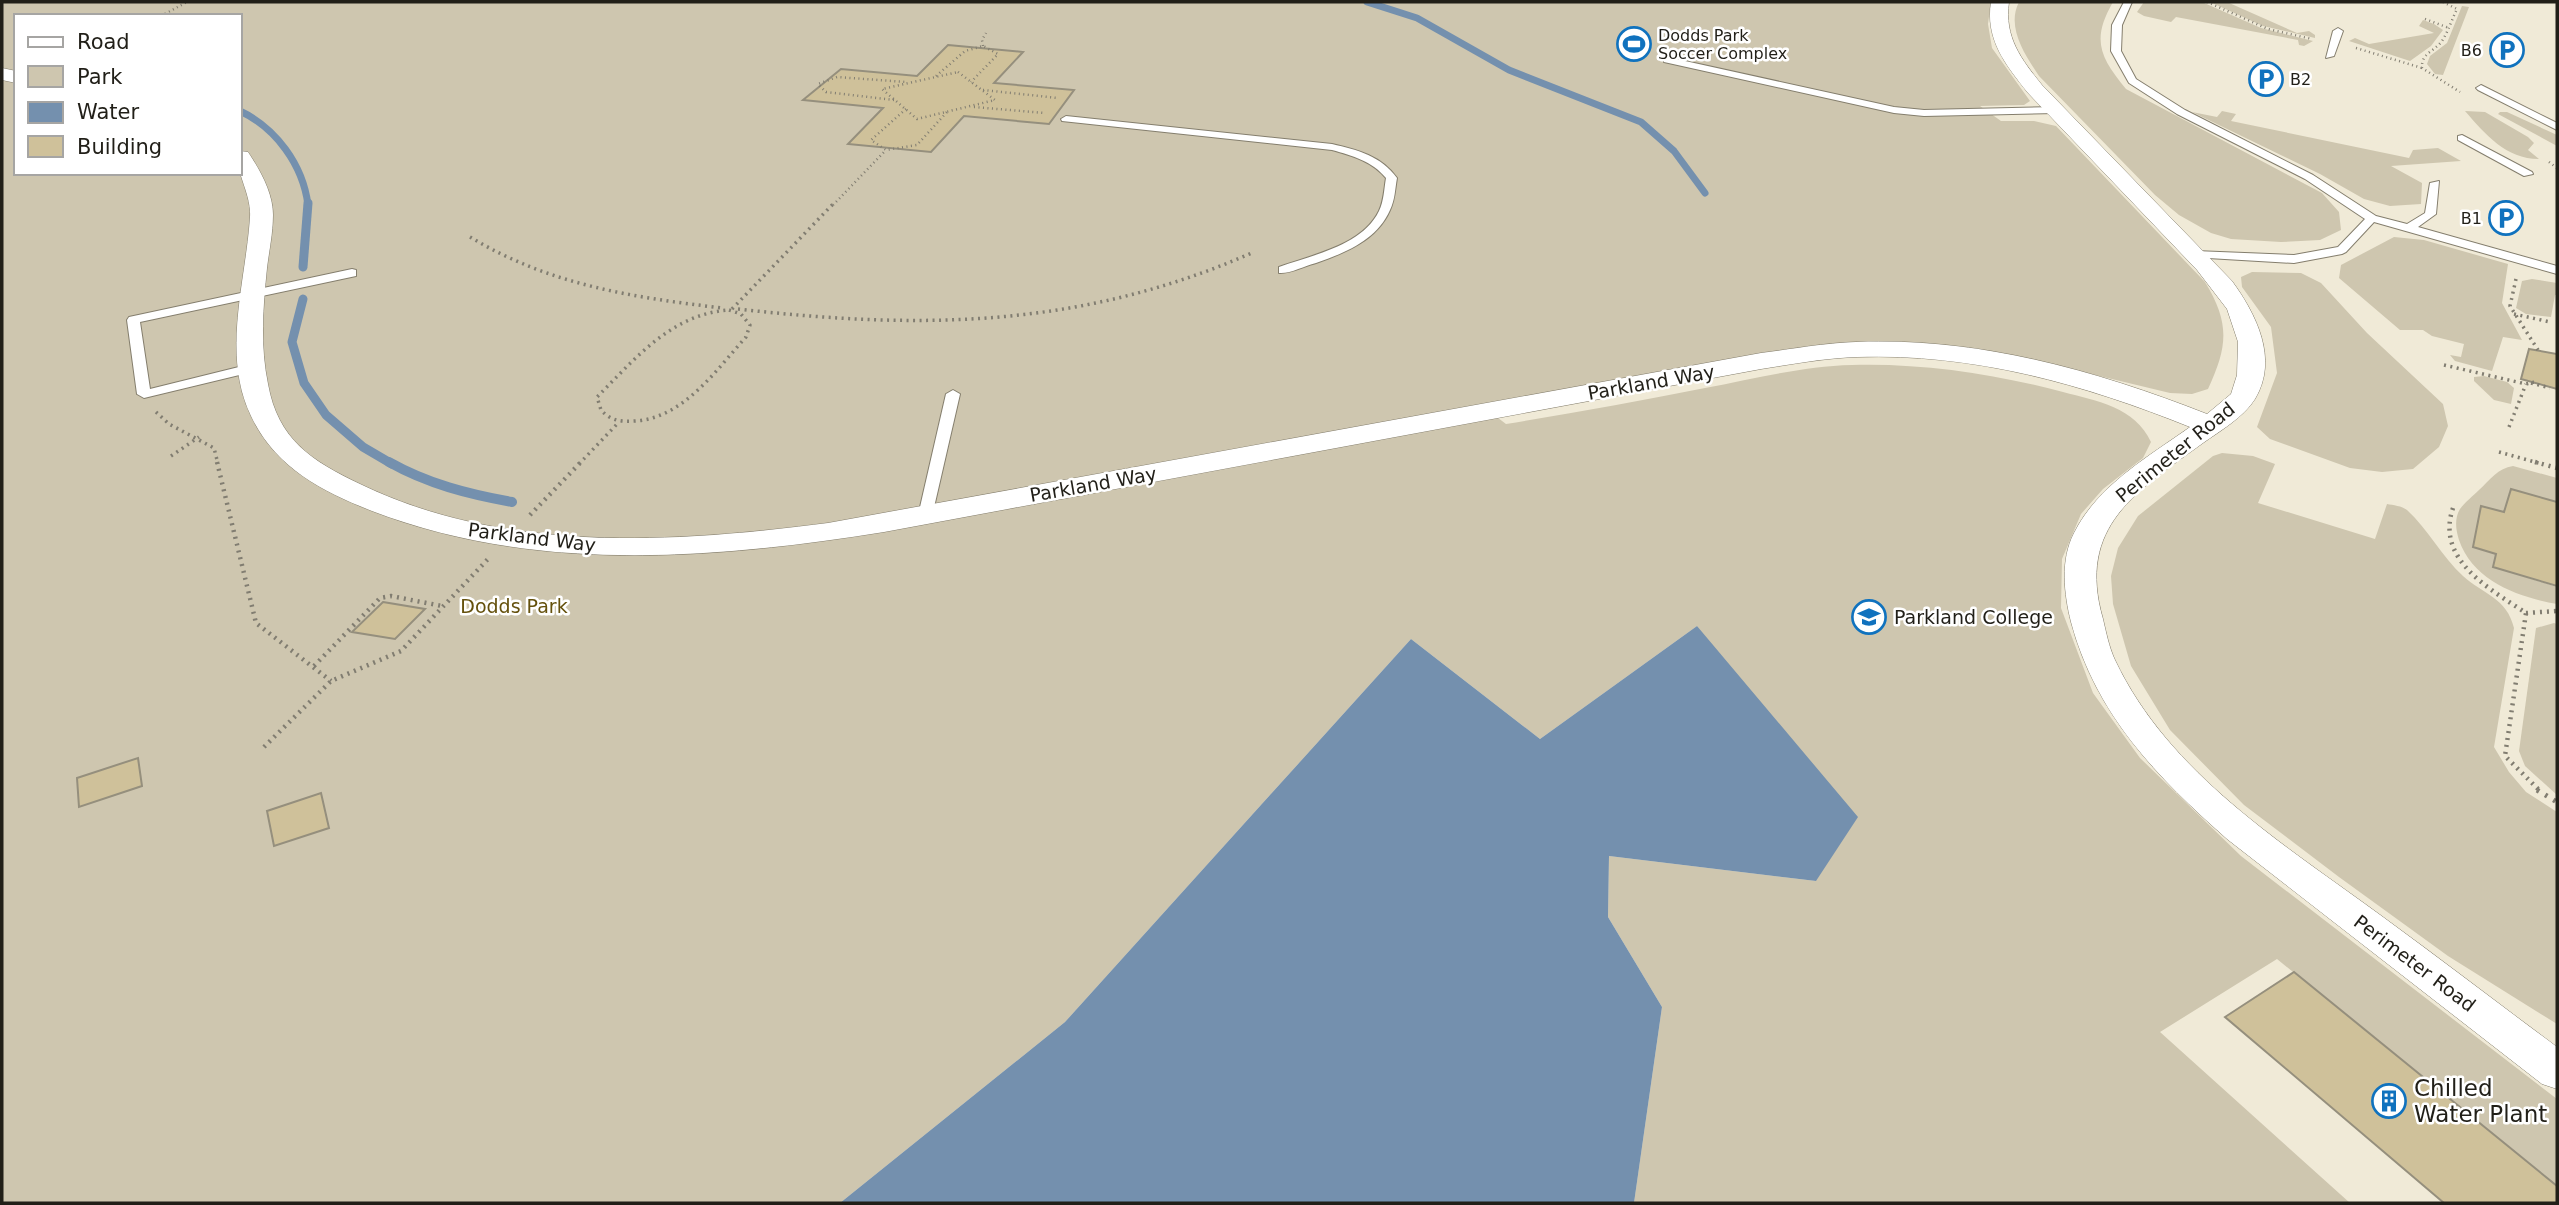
<svg xmlns="http://www.w3.org/2000/svg" width="2559" height="1205" viewBox="0 0 2559 1205" font-family="'DejaVu Sans',sans-serif">
<style>
.green{fill:#cec6af;fill-rule:evenodd}
.water{fill:#7490ae}
.lines{fill:none;stroke-linecap:round;stroke-linejoin:round}
.stream-far2{stroke:#7490ae;stroke-width:7}
.stream-far1{stroke:#7490ae;stroke-width:9}
.stream{stroke:#7490ae;stroke-width:10}
.building{fill:#cfc19a;stroke:#958f7d;stroke-width:2}
.lane-casing{stroke:#847e6d;stroke-width:2}
.street-casing{stroke:#847e6d;stroke-width:1}
.path-far3{stroke:#817d71;stroke-width:2.5;stroke-dasharray:1 3.5;stroke-linecap:butt}
.path-far2{stroke:#817d71;stroke-width:3.5;stroke-dasharray:2 4.5;stroke-linecap:butt}
.path-far1{stroke:#817d71;stroke-width:4.5;stroke-dasharray:2 5;stroke-linecap:butt}
.path{stroke:#817d71;stroke-width:5;stroke-dasharray:2.5 7;stroke-linecap:butt}
.lane{fill:#fff;fill-rule:evenodd}
.street{fill:#fff;fill-rule:evenodd}
.labels{text-anchor:middle;dominant-baseline:central;stroke-width:5;stroke-linejoin:round;paint-order:stroke}
.far-poi-label{font-size:16px;fill:#211f18;stroke:#fff;text-anchor:start}
.street-label{font-size:19px;fill:#211f18;stroke:#fff}
.park-label{font-size:19px;fill:#65510d;stroke:#fff}
.poi-label{font-size:19px;fill:#211f18;stroke:#fff;text-anchor:start}
.near-poi-label{font-size:23px;fill:#211f18;stroke:#fff;text-anchor:start}
</style>
<rect width="100%" height="100%" fill="#f0ead7"/>
<g class="green">
<path d="M2 2H1991L1988 24 1992 48 2030 101 2024 105 1980 106 2001 121H2034L2056 126 2205 282C2230 323 2228 346 2208 389L2192 394 2170 393 2004 353 1936 344 1774 352 1481 405 1506 424C1573 413 1639 401 1705 388 1754 379 1803 366 1852 365 1922 363 1995 374 2063 392 2097 401 2135 407 2151 442L2143 458 2103 489 2081 514 2062 559 2061 608 2093 693 2140 758 2241 856 2557 1099V1186L2277 959 2160 1032 2350 1203H1634L1662 1007 1608 917 1609 856 1816 881 1697 626 1540 739 1411 639 1065 1022 840 1203H2ZM16 16H240V173H16Z"/>
<path d="M2019 2H2113C2091 40 2100 57 2126 89L2322 193 2339 212 2341 230 2320 240 2281 242 2231 239 2211 233 2179 215 2155 195 2039 76C2025 55 2006 27 2019 2Z"/>
<polygon points="2144,2 2202,2 2261,28 2313,41 2304,46 2299,45 2298,40 2176,17 2171,22 2144,16 2137,12"/>
<polygon points="2210,2 2227,2 2297,33 2309,31 2315,35 2315,38 2263,26"/>
<polygon points="2462,6 2469,7 2443,75 2435,74 2427,64 2430,56 2447,43"/>
<polygon points="2423,20 2434,24 2443,30 2431,46 2410,61 2349,41 2355,38 2369,44 2434,33 2419,26"/>
<polygon points="2222,111 2236,114 2231,121 2409,158 2413,150 2438,148 2461,161 2391,166 2422,183 2421,204 2390,206 2364,199 2320,174 2192,112 2217,117"/>
<path d="M2465 111 2485 112 2528 137 2534 143 2528 150 2539 159C2506 159 2485 134 2465 111Z"/>
<polygon points="2500,112 2507,112 2557,135 2557,146 2498,114"/>
<polygon points="2394,237 2424,240 2508,264 2502,303 2522,340 2503,337 2492,371 2455,361 2450,355 2461,357 2464,344 2432,336 2423,330 2400,330 2339,278 2341,265"/>
<polygon points="2252,272 2301,273 2321,283 2367,333 2443,404 2448,426 2439,447 2413,469 2382,472 2350,468 2270,439 2257,427 2277,373 2271,327 2242,287 2241,277"/>
<polygon points="2532,279 2557,283 2557,295 2555,295 2551,317 2526,314 2516,308 2522,281"/>
<polygon points="2484,376 2507,382 2514,388 2511,404 2494,400 2474,381 2474,377"/>
<path d="M2222 453 2253 456 2275 464 2258 503 2375 539 2387 504C2393 505 2402 506 2407 510 2428 529 2442 557 2463 576 2483 594 2507 598 2514 628L2494 747 2509 772 2526 792 2557 812V1024L2448 956 2339 877 2244 805 2170 730 2131 666 2113 604 2111 576 2118 548 2138 516 2213 456Z"/>
<path d="M2513 466 2557 478V502L2512 489 2504 512 2473 547 2496 554 2494 567 2557 587V604C2518 597 2473 581 2459 540 2456 530 2454 519 2460 509 2465 502 2473 496 2479 490 2490 480 2498 468 2513 466Z"/>
<polygon points="2554,623 2557,624 2557,795 2525,766 2519,751 2536,628"/>
</g>
<polygon class="water" points="1697,626 1858,817 1816,881 1609,856 1608,917 1662,1007 1634,1203 840,1203 1065,1022 1411,639 1540,739"/>
<g class="lines">
<g class="stream-far2">
<polyline points="1367,2 1417,18 1509,70 1641,122 1674,151 1705,193"/>
<path d="M240 111C276 128 303 165 308 205"/>
</g>
<g class="stream-far1">
<polyline points="303,267 308,203"/>
<polyline points="303,299 292,342 304,383 326,415 363,447 392,464"/>
</g>
<path class="stream" d="M389 462C428 484 468 494 512 502"/>
</g>
<g class="building">
<polygon points="948,45 1023,52 994,83 1074,90 1049,124 964,116 931,152 848,144 883,108 803,100 841,69 917,76"/>
<polygon points="2529,349 2557,354 2557,389 2521,379"/>
<polygon points="2511,489 2557,502 2557,586 2493,567 2496,554 2473,547 2481,506 2504,512"/>
<polygon points="383,602 425,609 395,639 352,632"/>
<polygon points="138,758 142,786 79,807 77,778"/>
<polygon points="321,793 329,828 274,846 267,811"/>
<polygon points="2294,972 2557,1186 2557,1203 2444,1203 2225,1017"/>
</g>
<g class="lines">
<g class="lane-casing">
<g id="lane">
<polygon points="2124,2 2132,2 2122,25 2121,51 2136,79 2185,110 2313,175 2376,216 2407,224 2425,213 2430,183 2439,181 2436,214 2418,227 2557,266 2557,274 2374,222 2346,252 2342,254 2294,263 2191,257 2189,255 2195,251 2294,255 2338,247 2365,219 2305,179 2177,114 2129,83 2111,51 2112,25"/>
<polygon points="2338,28 2343,31 2334,56 2326,58 2333,31"/>
<polygon points="1667,57 1894,107 1924,110 2056,107 2061,110 2056,113 1924,116 1894,113 1664,62 1664,58"/>
<polygon points="2481,85 2557,123 2557,130 2478,90 2476,88"/>
<path d="M1066 116 1332 144C1358 150 1381 156 1397 178 1395 189 1395 200 1390 210 1377 240 1345 253 1316 263 1304 266 1290 274 1279 273V267C1312 255 1362 246 1379 211 1384 201 1384 189 1386 178 1372 161 1353 156 1332 150L1062 121 1061 119Z"/>
<polygon points="2462,135 2532,172 2533,174 2524,176 2458,140 2458,136"/>
<polygon points="352,269 356,270 356,276 140,322 150,389 251,364 258,368 256,371 144,398 137,394 127,320 129,317"/>
<polygon points="953,390 960,394 932,516 925,520 918,516 946,394"/>
</g>
</g>
<g class="street-casing">
<g id="street">
<path d="M1991 2H2009C2004 37 2021 59 2042 85L2232 281C2256 314 2279 359 2255 399 2244 417 2220 431 2203 443 2137 491 2076 526 2103 619 2106 632 2109 647 2115 660 2169 774 2285 845 2383 917 2442 960 2499 1004 2557 1047V1089L2542 1084 2227 839C2157 777 2096 715 2071 622 2064 594 2060 560 2074 533 2098 485 2148 457 2190 427 2083 384 1973 353 1857 357 1825 358 1793 364 1761 369L884 532C714 559 537 574 372 511 321 491 275 467 251 416 221 354 246 281 250 217 251 203 245 189 241 176 239 169 240 158 240 151L248 152C260 170 273 193 273 215 273 233 269 251 267 268 263 307 260 346 268 384 278 440 312 461 360 484 505 554 672 543 828 523L1761 353C1793 349 1824 343 1856 342 1977 337 2095 370 2207 414L2231 394 2237 375 2238 342 2227 309 2197 270 2028 93C2006 65 1985 40 1991 2Z"/>
<polygon points="2,68 16,71 16,83 2,80"/>
</g>
</g>
<g class="path-far3">
<polyline points="2207,2 2268,29 2312,39"/>
<path d="M2443 2 2457 9C2452 19 2448 32 2442 41 2434 52 2421 53 2422 68L2460 92"/>
<polyline points="161,16 187,2"/>
<polyline points="2425,19 2449,28"/>
<polyline points="983,46 982,40 986,33"/>
<polyline points="2356,48 2422,68"/>
<polygon points="958,72 995,100 917,119 882,89"/>
<polyline points="936,76 965,51 983,46 998,54 971,82"/>
<polyline points="983,90 1058,98"/>
<polyline points="894,100 826,92 818,84 837,77 906,82"/>
<polyline points="974,107 1045,113"/>
<polyline points="906,109 871,140 886,150 917,145 947,112"/>
<polyline points="2549,162 2557,168"/>
<polyline points="833,205 886,150"/>
</g>
<g class="path-far2">
<path d="M470 237C550 285 631 297 722 308"/>
<polyline points="2516,279 2510,306 2538,350"/>
<polyline points="732,309 834,203"/>
<path d="M738 309C923 330 1081 328 1254 252"/>
<path d="M729 310 741 314 750 325 746 337C716 370 684 418 635 421 621 422 611 421 601 410L597 397C635 359 671 314 729 310Z"/>
<polyline points="2514,314 2550,322"/>
<polyline points="2444,365 2526,384 2534,382"/>
<polyline points="2531,383 2550,388"/>
<polyline points="156,412 169,424 214,448 218,464"/>
<polyline points="2509,427 2526,384"/>
<polyline points="2499,452 2542,464"/>
<polyline points="171,456 199,437"/>
<polyline points="579,464 619,422"/>
</g>
<g class="path-far1">
<polyline points="217,462 256,623 331,681"/>
<polyline points="2535,462 2557,468"/>
<path d="M2453 508C2435 560 2490 589 2526 613L2505 756 2540 791"/>
<polyline points="530,515 581,462"/>
<polyline points="2526,613 2557,611"/>
<polyline points="314,666 380,598 391,596 442,606"/>
<polyline points="264,747 331,681 401,651 488,559"/>
</g>
<polyline class="path" points="2537,790 2557,802"/>
<use href="#lane" class="lane"/>
<use href="#street" class="street"/>
</g>
<defs>
<g id="stadium-ring" transform="scale(1.75)"><circle r="9.5" fill="#fff" stroke="#1072be" stroke-width="1.5"/><path d="M0-5a6.5 5 0 1 0 0 10a6.5 5 0 1 0 0-10ZM-3.5-1.8h7v3.6h-7Z" fill="#1072be"/></g>
<g id="parking-ring" transform="scale(1.75)"><circle r="9.5" fill="#fff" stroke="#1072be" stroke-width="1.5"/><path d="M-3.5-5.5H1a3.5 3.5 0 0 1 0 7H-1V5.5H-3.5ZM-1-3.4V-.6H.8a1.4 1.4 0 0 0 0-2.8Z" fill="#1072be"/></g>
<g id="university-ring" transform="scale(1.75)"><circle r="9.5" fill="#fff" stroke="#1072be" stroke-width="1.5"/><path d="M0-5L7-2L0 1L-7-2ZM-4 1L0 2.5L4 1V4Q0 6-4 4Z" fill="#1072be"/></g>
<g id="building-ring" transform="scale(1.75)"><circle r="9.5" fill="#fff" stroke="#1072be" stroke-width="1.5"/><path d="M-4-6H4V6H1V3H-1V6H-4ZM-2.5-4.3h1.7v1.8h-1.7ZM.8-4.3h1.7v1.8H.8ZM-2.5-1h1.7V.8h-1.7ZM.8-1h1.7V.8H.8Z" fill="#1072be"/></g>
</defs>
<g fill-rule="evenodd">
<use href="#stadium-ring" x="1634" y="44"/>
<use href="#parking-ring" x="2507" y="50"/>
<use href="#parking-ring" x="2266" y="79"/>
<use href="#parking-ring" x="2506" y="218"/>
<use href="#university-ring" x="1869" y="617"/>
<use href="#building-ring" x="2389" y="1101"/>
</g>
<g class="labels">
<g class="far-poi-label">
<text x="1658" y="35">Dodds Park<tspan x="1658" dy="18">Soccer Complex</tspan></text>
<text x="2482" y="50" text-anchor="end">B6</text>
<text x="2290" y="79">B2</text>
<text x="2482" y="218" text-anchor="end">B1</text>
</g>
<g class="street-label">
<text transform="translate(1651 382) rotate(-10)">Parkland Way</text>
<text transform="translate(2175 452) rotate(-39)">Perimeter Road</text>
<text transform="translate(1093 484) rotate(-10)">Parkland Way</text>
<text transform="translate(532 537) rotate(7)">Parkland Way</text>
<text transform="translate(2415 963) rotate(37)">Perimeter Road</text>
</g>
<g class="park-label">
<text x="514" y="606">Dodds Park</text>
</g>
<g class="poi-label">
<text x="1894" y="617">Parkland College</text>
</g>
<g class="near-poi-label">
<text x="2414" y="1088">Chilled<tspan x="2414" dy="26">Water Plant</tspan></text>
</g>
</g>
<rect width="2559" height="1205" fill="none" stroke="#211f18" stroke-width="7"/>
<rect x="14" y="14" width="228" height="161" fill="#ffffff" stroke="#a6a5a3" stroke-width="2"/>
<rect x="28" y="37" width="35" height="10" fill="#ffffff" stroke="#a6a5a3" stroke-width="2"/>
<text x="77" y="49" font-size="21" fill="#211f18">Road</text>
<rect x="28" y="66" width="35" height="21" fill="#cec6af" stroke="#a6a5a3" stroke-width="2"/>
<text x="77" y="84" font-size="21" fill="#211f18">Park</text>
<rect x="28" y="102" width="35" height="21" fill="#7490ae" stroke="#a6a5a3" stroke-width="2"/>
<text x="77" y="119" font-size="21" fill="#211f18">Water</text>
<rect x="28" y="136" width="35" height="21" fill="#cfc19a" stroke="#a6a5a3" stroke-width="2"/>
<text x="77" y="154" font-size="21" fill="#211f18">Building</text>
</svg>
